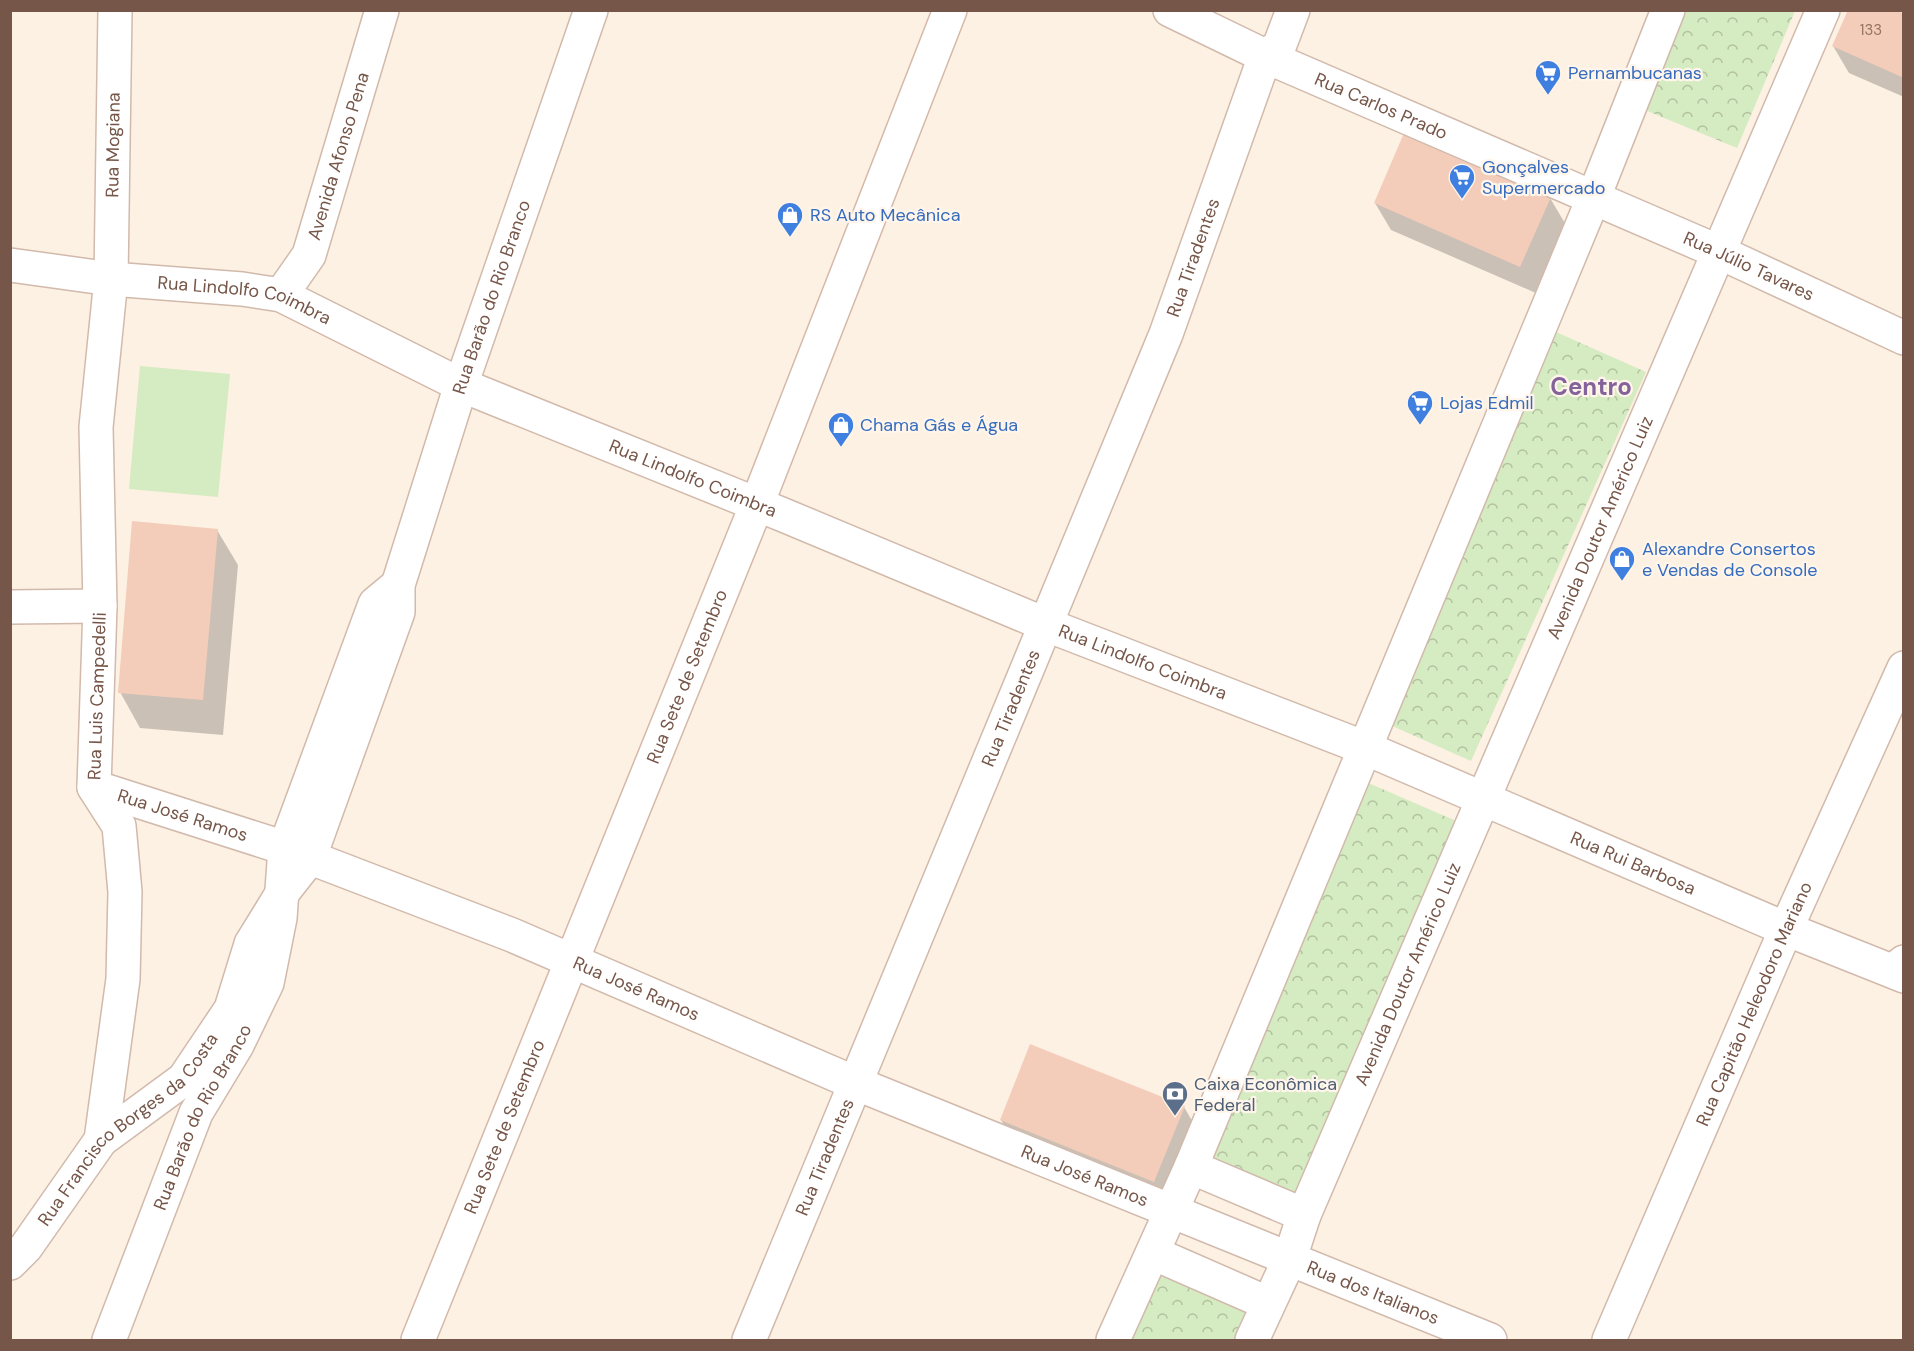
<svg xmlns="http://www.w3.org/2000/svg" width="1914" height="1351" viewBox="0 0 1914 1351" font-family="'DM Sans',sans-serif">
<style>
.green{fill:#d5ebc1}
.forest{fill:url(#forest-crowns)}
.shadow{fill:#0003}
.building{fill:#f3cdba}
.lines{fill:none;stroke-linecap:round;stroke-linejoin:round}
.street-casing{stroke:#d1baac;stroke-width:36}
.secondary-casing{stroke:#d4b9a9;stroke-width:36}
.street{stroke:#fff;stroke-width:33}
.secondary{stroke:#fff;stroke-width:33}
.labels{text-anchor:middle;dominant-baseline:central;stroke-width:4.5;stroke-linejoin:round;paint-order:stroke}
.number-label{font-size:15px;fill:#957464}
.shop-label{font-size:18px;fill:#366cbe;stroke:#fff5ea;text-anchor:start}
.street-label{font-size:18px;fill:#765648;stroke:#fff5ea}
.service-label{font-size:18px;fill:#4e5e75;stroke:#fff5ea;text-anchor:start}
.district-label{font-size:24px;font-weight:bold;fill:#84639a;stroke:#fff5ea}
</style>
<defs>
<pattern id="forest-crowns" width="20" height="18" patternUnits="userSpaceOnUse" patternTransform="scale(1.5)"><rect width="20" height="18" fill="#d5ebc1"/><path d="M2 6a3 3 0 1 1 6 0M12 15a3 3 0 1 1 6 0" fill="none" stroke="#b1c19f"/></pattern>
</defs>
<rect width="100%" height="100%" fill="#fdf1e3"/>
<polygon class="green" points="140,366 230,374 218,497 129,489"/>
<g class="forest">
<polygon points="1681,11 1795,11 1737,148 1640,108"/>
<polygon points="1556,332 1646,372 1471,761 1381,721"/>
<polygon points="1366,782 1461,823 1300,1197 1205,1156"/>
<polygon points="1159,1272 1253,1312 1240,1340 1130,1340"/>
</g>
<g class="shadow">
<polygon points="1904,15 1904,97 1849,73 1833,46"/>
<polygon points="1550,198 1566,225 1536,293 1391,230 1375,203"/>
<polygon points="217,530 238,565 223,735 140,728 120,692"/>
<polygon points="1184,1107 1213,1157 1183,1231 1030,1170 1001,1120"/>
</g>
<g class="building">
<polygon points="1848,10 1896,10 1904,14 1904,78 1832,46"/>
<polygon points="1404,133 1551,197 1520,267 1374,203"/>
<polygon points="132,521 218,529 203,700 118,693"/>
<polygon points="1030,1044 1185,1106 1154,1182 1000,1120"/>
</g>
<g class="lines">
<g class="street-casing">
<g id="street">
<path id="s1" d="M1170 10 1265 56 1719 252 1904 338"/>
<path id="s2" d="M10 265 111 279 242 289 281 295 461 385 781 514 1047 625 1365 748 1786 929 1904 976"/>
<path id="s3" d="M281 295 309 255 382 10"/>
<polyline points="10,607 100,606"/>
<path id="s4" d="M94 787 285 848 512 935 855 1083 1490 1340"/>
<path id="s5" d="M101 1140 123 979 125 892 119 826 94 787 100 606 96 427 111 279 115 10"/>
<polyline points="1191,1167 1304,1215"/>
<polyline points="1153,1253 1267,1303"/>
<path id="s6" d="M10 1263 26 1247 101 1140 184 1079 231 1009 251 944 283 892 309 859 398 612V585L461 385 591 10"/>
<path id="s7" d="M109 1340 196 1113 237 1045 267 983 280 918 285 848 375 604 398 585"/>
<path id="s8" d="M749 1340 1166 334 1265 56 1279 47 1293 10"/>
<polyline points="1113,1340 1191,1167 1593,199 1668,10"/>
<path id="s9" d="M1252 1340 1290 1258 1304 1215 1823 10"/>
<path id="s10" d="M1609 1340 1786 929 1904 668"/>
</g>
</g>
<g class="secondary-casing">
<g id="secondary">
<polyline points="1893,971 1904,962"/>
<path id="s11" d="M418 1340 757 504 950 10"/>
</g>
</g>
<use href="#street" class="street"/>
<use href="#secondary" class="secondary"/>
</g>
<defs>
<g id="supermarket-pin" transform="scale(1.35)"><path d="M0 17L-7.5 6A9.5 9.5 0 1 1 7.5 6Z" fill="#3f7fe0" stroke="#fff5ea"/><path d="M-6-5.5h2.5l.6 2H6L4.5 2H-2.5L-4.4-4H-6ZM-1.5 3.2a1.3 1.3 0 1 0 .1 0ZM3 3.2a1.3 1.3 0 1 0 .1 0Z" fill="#fff"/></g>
<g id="shop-pin" transform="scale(1.35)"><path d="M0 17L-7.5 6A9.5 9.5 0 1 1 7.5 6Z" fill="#3f7fe0" stroke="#fff5ea"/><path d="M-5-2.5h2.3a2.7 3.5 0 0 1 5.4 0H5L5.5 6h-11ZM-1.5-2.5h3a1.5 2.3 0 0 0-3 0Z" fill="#fff"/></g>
<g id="bank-pin" transform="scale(1.35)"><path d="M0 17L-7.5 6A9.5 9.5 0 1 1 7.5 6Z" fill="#5c6f8a" stroke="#fff5ea"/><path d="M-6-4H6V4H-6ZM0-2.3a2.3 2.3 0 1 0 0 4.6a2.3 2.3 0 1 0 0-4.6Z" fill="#fff"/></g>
</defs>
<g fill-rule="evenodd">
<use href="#supermarket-pin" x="1548" y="73"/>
<use href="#supermarket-pin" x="1462" y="177"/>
<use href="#shop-pin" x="790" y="215"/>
<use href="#supermarket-pin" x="1420" y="403"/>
<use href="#shop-pin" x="841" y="425"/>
<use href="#shop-pin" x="1622" y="559"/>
<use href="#bank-pin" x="1175" y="1094"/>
</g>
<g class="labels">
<g class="number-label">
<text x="1871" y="30">133</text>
</g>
<g class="shop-label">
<text x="1568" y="73">Pernambucanas</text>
<text x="1482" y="167">Gonçalves<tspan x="1482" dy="21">Supermercado</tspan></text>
<text x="810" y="215">RS Auto Mecânica</text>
<text x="1440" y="403">Lojas Edmil</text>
<text x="860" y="425">Chama Gás e Água</text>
<text x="1642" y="549">Alexandre Consertos<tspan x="1642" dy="21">e Vendas de Console</tspan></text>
</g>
<g class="street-label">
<text stroke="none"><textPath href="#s1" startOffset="232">Rua Carlos Prado</textPath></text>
<text stroke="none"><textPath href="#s5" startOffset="1005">Rua Mogiana</textPath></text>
<text stroke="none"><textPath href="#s3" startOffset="152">Avenida Afonso Pena</textPath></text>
<text stroke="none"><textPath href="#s8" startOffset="1170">Rua Tiradentes</textPath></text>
<text stroke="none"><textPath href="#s1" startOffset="633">Rua Júlio Tavares</textPath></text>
<text stroke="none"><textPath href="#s6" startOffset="1104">Rua Barão do Rio Branco</textPath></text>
<text stroke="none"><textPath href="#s2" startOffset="238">Rua Lindolfo Coimbra</textPath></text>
<text stroke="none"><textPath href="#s2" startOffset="724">Rua Lindolfo Coimbra</textPath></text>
<text stroke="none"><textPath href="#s9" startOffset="884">Avenida Doutor Américo Luiz</textPath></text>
<text stroke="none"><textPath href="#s2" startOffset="1210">Rua Lindolfo Coimbra</textPath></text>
<text stroke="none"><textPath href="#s11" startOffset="716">Rua Sete de Setembro</textPath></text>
<text stroke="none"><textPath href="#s5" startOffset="453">Rua Luis Campedelli</textPath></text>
<text stroke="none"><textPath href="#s8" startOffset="684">Rua Tiradentes</textPath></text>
<text stroke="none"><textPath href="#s4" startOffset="93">Rua José Ramos</textPath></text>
<text stroke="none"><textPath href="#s2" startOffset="1740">Rua Rui Barbosa</textPath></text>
<text stroke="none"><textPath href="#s9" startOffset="398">Avenida Doutor Américo Luiz</textPath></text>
<text stroke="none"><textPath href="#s4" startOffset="579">Rua José Ramos</textPath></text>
<text stroke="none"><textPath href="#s10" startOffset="366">Rua Capitão Heleodoro Mariano</textPath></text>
<text stroke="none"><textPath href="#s7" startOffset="242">Rua Barão do Rio Branco</textPath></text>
<text stroke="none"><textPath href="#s11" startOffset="230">Rua Sete de Setembro</textPath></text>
<text stroke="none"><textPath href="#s6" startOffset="180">Rua Francisco Borges da Costa</textPath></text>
<text stroke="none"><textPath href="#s8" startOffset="198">Rua Tiradentes</textPath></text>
<text stroke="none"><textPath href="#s4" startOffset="1065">Rua José Ramos</textPath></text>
<text stroke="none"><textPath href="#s4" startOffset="1376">Rua dos Italianos</textPath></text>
</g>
<g class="service-label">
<text x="1194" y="1084">Caixa Econômica<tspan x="1194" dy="21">Federal</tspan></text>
</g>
<g class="district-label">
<text x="1591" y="386">Centro</text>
</g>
</g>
<rect width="1914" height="1351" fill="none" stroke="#765648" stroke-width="24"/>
</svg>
